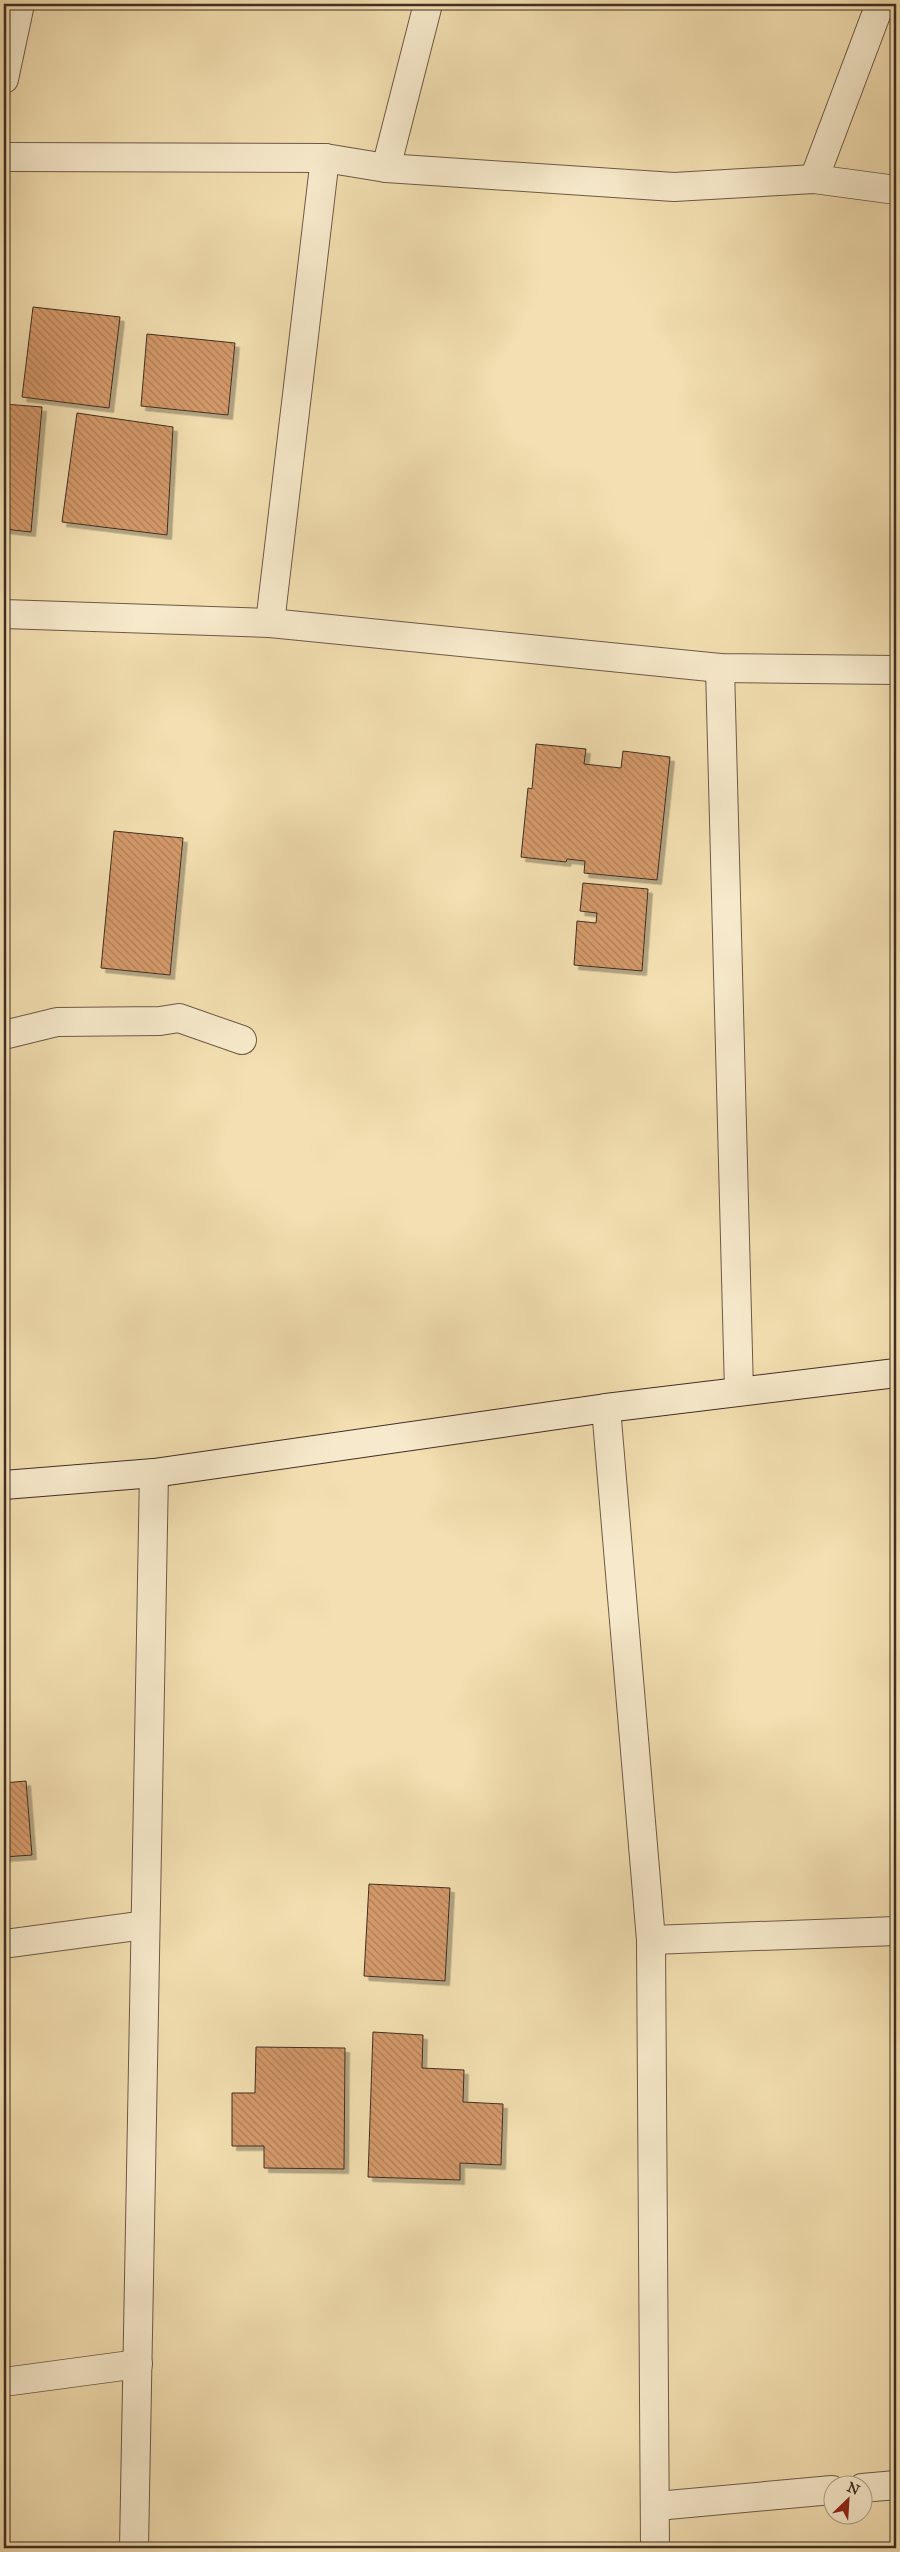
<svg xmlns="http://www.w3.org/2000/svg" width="900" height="2552" viewBox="0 0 900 2552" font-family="'IM FELL Great Primer',serif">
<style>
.building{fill:url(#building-back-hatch);stroke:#402e23;filter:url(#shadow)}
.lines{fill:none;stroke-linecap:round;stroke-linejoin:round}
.street-casing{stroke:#6d5a46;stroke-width:30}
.secondary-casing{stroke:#402e23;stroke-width:30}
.street{stroke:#f7eacc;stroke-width:28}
.secondary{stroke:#f7eacc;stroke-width:28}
</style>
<defs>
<pattern id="building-back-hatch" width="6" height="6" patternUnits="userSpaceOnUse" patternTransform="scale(1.25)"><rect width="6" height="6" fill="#d59a6b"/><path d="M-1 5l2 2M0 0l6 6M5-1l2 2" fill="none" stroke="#ae7e58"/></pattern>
<filter id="shadow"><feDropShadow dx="4.5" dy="4.5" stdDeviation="0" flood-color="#0004"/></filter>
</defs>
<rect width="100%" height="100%" fill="#f3dfb1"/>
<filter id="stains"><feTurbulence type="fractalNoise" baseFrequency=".004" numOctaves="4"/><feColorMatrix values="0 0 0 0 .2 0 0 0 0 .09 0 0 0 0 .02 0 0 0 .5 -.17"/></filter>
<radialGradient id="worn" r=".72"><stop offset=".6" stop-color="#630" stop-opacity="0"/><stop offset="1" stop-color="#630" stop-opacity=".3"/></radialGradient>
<g class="building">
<polygon points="33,307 120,317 109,408 22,397"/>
<polygon points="147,334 235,343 228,415 141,406"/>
<polygon points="4,404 42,407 31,532 4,529"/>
<polygon points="77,413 173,427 167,535 62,522"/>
<polygon points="536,744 586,749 584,764 621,768 623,751 670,757 657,880 584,873 585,861 567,859 566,862 521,857 528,788 532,789"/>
<polygon points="114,831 183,838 170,975 101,968"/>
<polygon points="583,883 648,889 642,971 574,965 577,921 596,923 597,913 580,911"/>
<polygon points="26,1781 32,1855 4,1857 4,1783"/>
<polygon points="369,1884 450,1888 445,1981 364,1976"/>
<polygon points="373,2032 423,2035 422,2068 464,2070 463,2102 503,2104 501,2165 460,2163 460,2180 368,2177"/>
<polygon points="256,2047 345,2048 344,2169 264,2168 264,2146 232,2146 232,2093 255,2093"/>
</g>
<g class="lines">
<g class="street-casing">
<g id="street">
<polyline points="4,79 20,4"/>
<polyline points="4,157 325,158 386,168 674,187 814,179 896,190"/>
<polyline points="386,168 428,4"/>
<polyline points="814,179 880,4"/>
<polyline points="4,614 270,623 720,668 896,670"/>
<polyline points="270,623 325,158"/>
<polyline points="720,668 739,1391"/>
<polyline points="4,1035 57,1022 160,1021 179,1018 242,1040"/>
<polyline points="606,1408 651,1940 655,2548"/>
<polyline points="651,1940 896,1931"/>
<polyline points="4,1944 145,1925"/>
<polyline points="4,2382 138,2364"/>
<polyline points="862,2488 896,2485"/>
<polyline points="657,2506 832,2490"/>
<polyline points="134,2548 154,1473"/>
</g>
</g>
<g class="secondary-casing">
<polyline id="secondary" points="4,1485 154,1473 606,1408 896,1373"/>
</g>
<use href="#street" class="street"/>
<use href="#secondary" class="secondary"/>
</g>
<rect width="900" height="2552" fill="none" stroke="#f3dfb1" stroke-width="20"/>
<rect x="5" y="5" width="890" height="2542" fill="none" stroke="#402e23" stroke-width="2.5"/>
<rect x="10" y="10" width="880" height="2532" fill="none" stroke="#402e23"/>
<g transform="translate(848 2500) rotate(25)"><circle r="24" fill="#f7eacc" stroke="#ae9f88"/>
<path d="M0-4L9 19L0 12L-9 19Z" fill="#8f2418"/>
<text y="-8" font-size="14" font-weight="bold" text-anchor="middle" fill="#402e23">N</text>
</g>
<rect width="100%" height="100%" filter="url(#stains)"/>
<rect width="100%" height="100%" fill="url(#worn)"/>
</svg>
